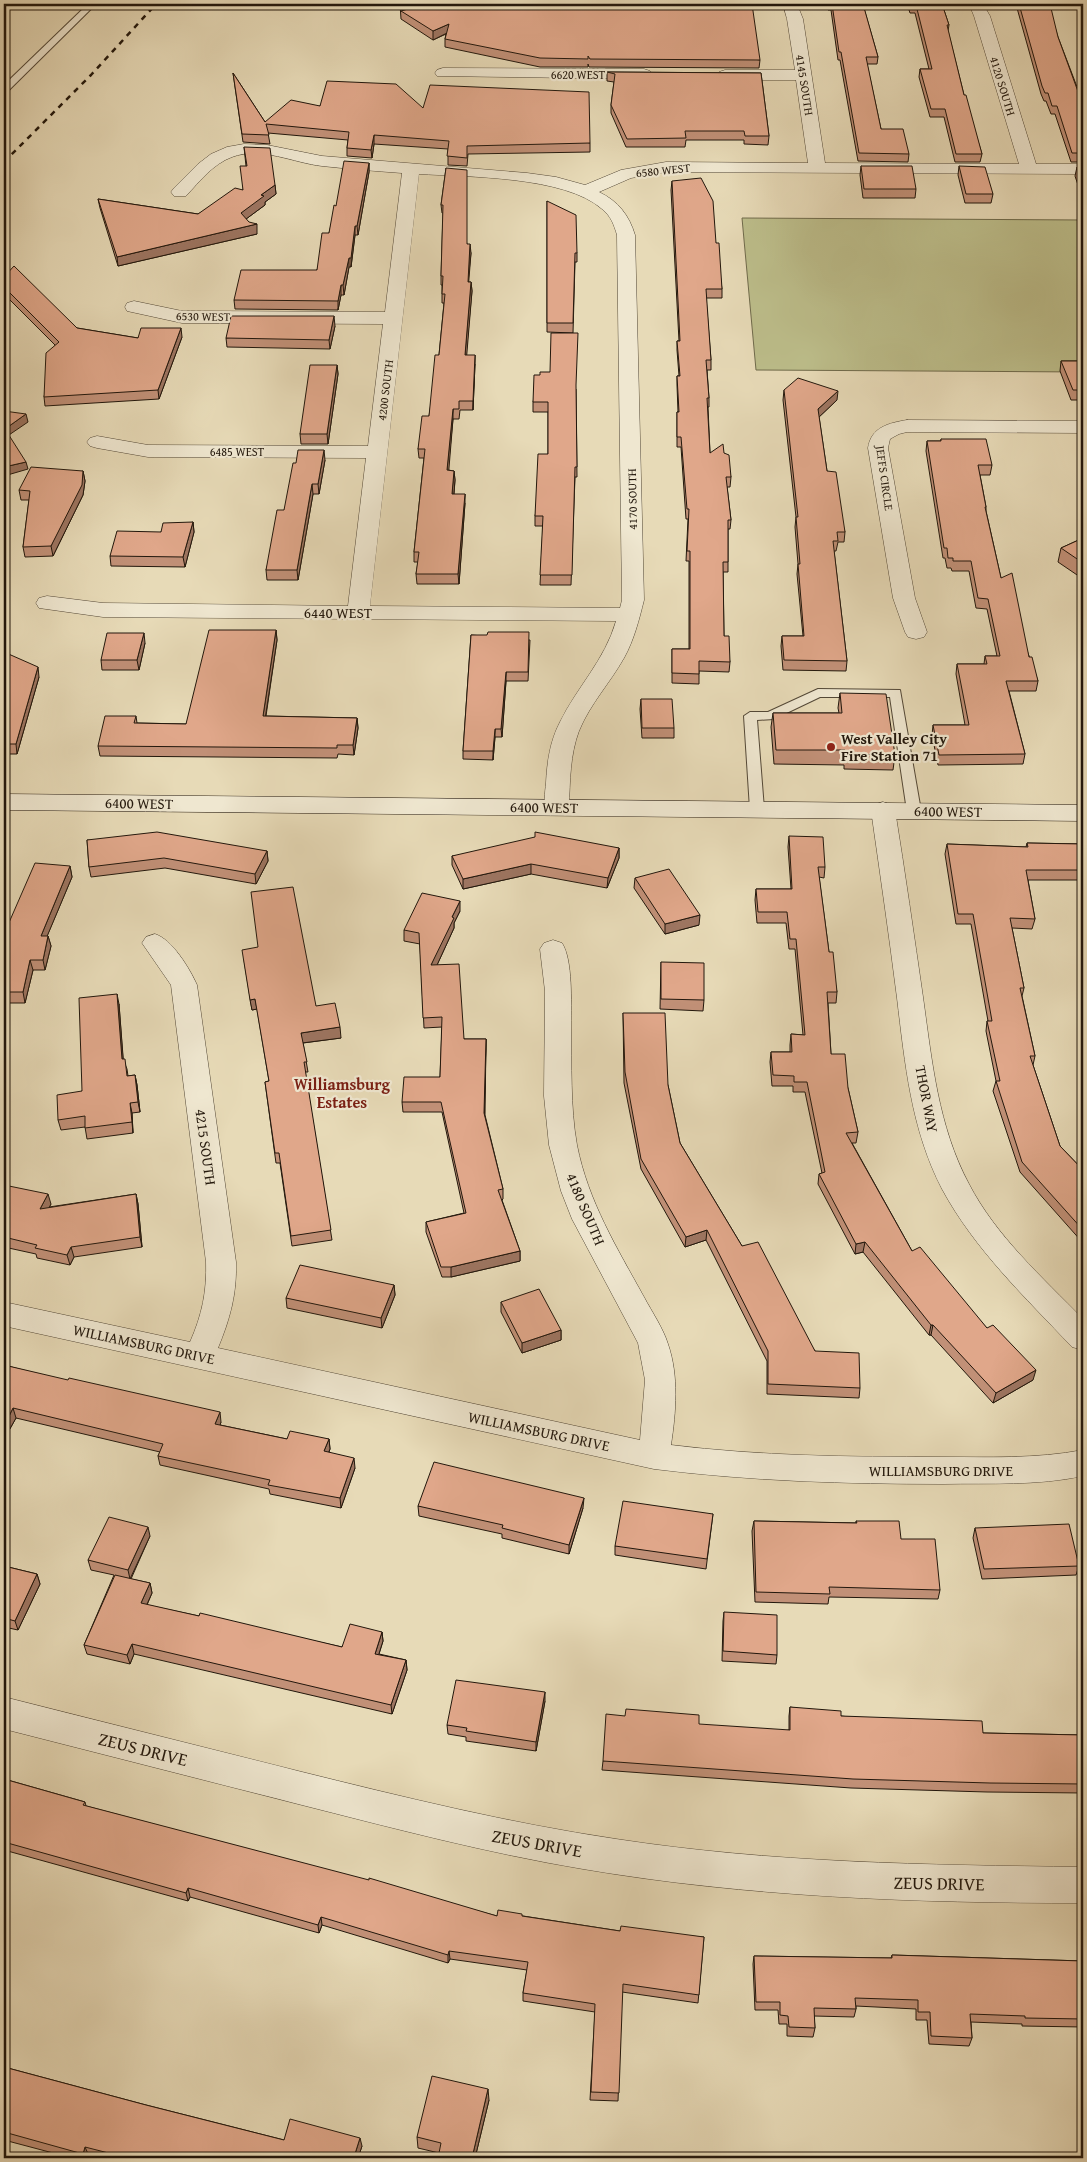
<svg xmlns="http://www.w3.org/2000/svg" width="1087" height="2162" viewBox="0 0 1087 2162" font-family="'Gentium Book Plus',serif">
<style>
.green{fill:#bcbd8a;stroke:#6f6a4b}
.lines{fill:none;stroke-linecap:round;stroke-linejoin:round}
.lane-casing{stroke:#534837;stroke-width:2}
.street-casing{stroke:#534837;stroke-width:1}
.secondary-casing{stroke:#22170c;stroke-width:1}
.lane{fill:#efe7d0;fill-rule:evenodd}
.street{fill:#efe7d0;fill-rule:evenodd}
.secondary{fill:#efe7d0;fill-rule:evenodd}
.rail{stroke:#22170c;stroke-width:2.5;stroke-dasharray:5.5 5.5;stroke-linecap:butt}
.wall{fill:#c19077;stroke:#22170c}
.shaded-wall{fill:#9d7561;stroke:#22170c}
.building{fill:#e0a78a;stroke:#22170c}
.poi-dot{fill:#8f2418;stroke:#efe7d0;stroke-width:2}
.labels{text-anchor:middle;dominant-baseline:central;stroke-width:4.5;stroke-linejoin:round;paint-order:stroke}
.far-street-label{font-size:12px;fill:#22170c;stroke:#efe7d0}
.street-label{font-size:15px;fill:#22170c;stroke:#efe7d0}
.poi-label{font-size:15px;font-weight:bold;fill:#22170c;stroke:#efe7d0;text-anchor:start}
.neighbourhood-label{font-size:16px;font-weight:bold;fill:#7a1f14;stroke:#efe7d0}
.near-street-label{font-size:18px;fill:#22170c;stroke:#efe7d0}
</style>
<rect width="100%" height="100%" fill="#e7dab7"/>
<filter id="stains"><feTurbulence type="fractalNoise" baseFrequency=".004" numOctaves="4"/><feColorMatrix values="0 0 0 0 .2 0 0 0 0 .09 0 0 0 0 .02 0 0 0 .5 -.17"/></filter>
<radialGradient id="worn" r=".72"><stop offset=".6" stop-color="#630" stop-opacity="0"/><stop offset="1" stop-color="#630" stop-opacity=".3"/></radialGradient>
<polygon class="green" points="742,218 1083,220 1083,372 756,370"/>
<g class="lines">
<g class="lane-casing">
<g id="lane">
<polygon points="88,4 96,4 7,92 4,93 4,85"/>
<polygon points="818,689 900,690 921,811 919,814 914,815 907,811 890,697 820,697 774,719 757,720 764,809 757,813 752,812 750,809 744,716 750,712 768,712"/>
</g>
</g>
<g class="street-casing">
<g id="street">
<path d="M783 4H797L803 19 825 163 1019 164 974 16 969 4H983L990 16 1036 164H1083V174L666 172 631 178 599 192C618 201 629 215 635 235L644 600C639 620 634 640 624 658 610 683 590 704 579 731 570 755 570 781 569 807L566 812 557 815 548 812C543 804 545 793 546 783 547 762 550 741 560 722 577 687 605 660 616 621L103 617 39 608 36 603 39 598 47 596 103 603 348 606 366 458 148 457 97 448 90 446 87 442 90 438 97 436 148 445 368 446 383 324 182 323 127 311 125 307 127 303 134 301 182 311 385 312 402 173C375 171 349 169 322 166 294 163 261 146 232 157 213 164 200 181 186 196H174L171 192 174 188 198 164 211 154 227 147 244 144 267 145 322 156 527 173 556 177 585 185 621 170 666 162 808 163 796 80H725L719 78 717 75 719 72 725 70H795L787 19ZM419 174C468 177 565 176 602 209 611 216 614 225 617 235L622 600 620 608 370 606Z"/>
<polygon points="443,68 644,69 650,71 652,74 650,77 644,79 437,76 435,73 437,70"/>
<path d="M907 420 1083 421V433L907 432 899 434 890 439 888 448 915 598 927 632 924 637 916 639 908 637 905 632 893 598 868 448C871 427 889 423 907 420Z"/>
<path d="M883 802 892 805 895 810C905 872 914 935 923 997 932 1061 938 1126 969 1184 996 1236 1042 1277 1083 1319V1350L1072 1347C1025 1297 975 1250 942 1189 911 1129 905 1064 897 998 889 935 880 873 871 810L874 805Z"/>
<path d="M155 934C172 939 190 969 197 985L236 1262C237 1294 230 1319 218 1348L640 1440 645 1380 638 1343 572 1219 561 1191 549 1145 544 1096 545 991 540 949 544 943 553 940 562 943C573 960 571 1003 571 1025 572 1065 570 1106 577 1145 588 1201 617 1248 644 1297 652 1312 663 1328 668 1344 679 1376 676 1412 671 1445 760 1456 850 1457 940 1457 988 1457 1036 1459 1083 1450V1476C1037 1486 990 1483 943 1484 846 1484 750 1481 654 1469L4 1326V1302L190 1342C202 1315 207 1291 206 1262L171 985 142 943 146 937Z"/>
<path d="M4 1697C102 1722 200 1746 298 1771 403 1797 508 1823 616 1839 771 1863 927 1865 1083 1867V1903C916 1903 748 1897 583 1869 487 1853 393 1828 298 1804 200 1779 102 1754 4 1729Z"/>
</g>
</g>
<g class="secondary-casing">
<polygon id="secondary" points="4,794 1083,805 1083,821 4,810"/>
</g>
<use href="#lane" class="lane"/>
<use href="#street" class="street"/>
<use href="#secondary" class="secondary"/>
<polyline class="rail" points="4,162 91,75 156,4"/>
</g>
<g class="wall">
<polygon points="400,4 760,60 759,68 589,67 588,64 588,67 540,67 445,47 445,39 446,34 433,40 401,19"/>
<polygon points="826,4 942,4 949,25 948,31 964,95 982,154 980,162 955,162 944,117 930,117 919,77 920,69 929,69 915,13 910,13 907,4 863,5 878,57 877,64 867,64 881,129 909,154 908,162 858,161 840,60 838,60 831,10 828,10"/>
<polygon points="1012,4 1048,4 1058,37 1082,100 1083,100 1083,162 1071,162 1055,114 1051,114 1046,101 1044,101 1041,94 1017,8 1014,8"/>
<polygon points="607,72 761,73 769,136 768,145 744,144 744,140 686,140 685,147 626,147 611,113 611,105 614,82 607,81"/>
<polygon points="233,73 265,122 320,106 423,108 590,143 590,152 468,154 467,166 448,165 448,149 374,144 372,158 347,156 347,148 348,140 268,133 270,144 243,142"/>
<polygon points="244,147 275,185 276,194 265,202 265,205 246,219 257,234 118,266 100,208 98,199 198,214 243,190 246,166"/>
<polygon points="369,163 369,172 358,235 355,235 351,267 349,267 344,295 341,295 338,310 235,309 234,300 317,270 329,233 336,206"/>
<polygon points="861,166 916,189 915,198 863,198 860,175"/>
<polygon points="959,166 993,194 991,203 965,203 958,175"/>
<polygon points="1077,167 1083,167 1083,197 1082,197 1075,176"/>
<polygon points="446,168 467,244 471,253 468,282 471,282 472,291 466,355 475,364 473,410 460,410 459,419 453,419 448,470 454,471 455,480 454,494 465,503 459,584 417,584 416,574 418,562 414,562 414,552 424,458 419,458 418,449 429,416 439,355 444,303 442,303 442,285 441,285 441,276 443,213 442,213 441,205"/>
<polygon points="672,181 716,243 722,289 722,298 706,298 711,360 711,370 707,370 709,398 709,407 708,407 710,453 724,453 731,477 730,487 727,487 731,520 730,529 728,529 728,572 723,572 724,636 730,662 729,672 699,671 699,684 672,683 672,649 689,649 689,561 686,561 688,519 686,519 681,447 677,447 677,412 678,412 677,385 677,376 679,376 677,350 677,341 679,341 671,190"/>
<polygon points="547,201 577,253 577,262 575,262 573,333 547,332"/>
<polygon points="4,277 77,328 138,338 182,337 159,399 45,406 44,397 55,345 4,294"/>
<polygon points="335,326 330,349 227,347 226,338"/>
<polygon points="1061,361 1083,361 1083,400 1071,400 1060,371"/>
<polygon points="337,365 338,374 328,444 301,444 300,434"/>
<polygon points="540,375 576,389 577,477 575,477 571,585 540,585 543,526 535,526 535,516 548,454 548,412 533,412 533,402"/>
<polygon points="784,390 837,400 819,417 827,471 845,532 844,542 838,542 836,551 834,551 847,661 846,671 783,670 781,646 782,636 803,636 797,574 798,564 795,527 796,517 783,400"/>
<polygon points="941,439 992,465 990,475 980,475 986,507 986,511 1001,578 1038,681 1036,691 1009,691 1025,754 1023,764 938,765 932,735 933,725 965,725 956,674 957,664 984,664 985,656 997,656 987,609 976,608 969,571 952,571 951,568 947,568 945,558 943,558 926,451 927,441 941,441"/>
<polygon points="325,460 319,494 313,494 298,580 267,580 266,570 284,510"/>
<polygon points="83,471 85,481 83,495 53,556 25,557 23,547 29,500 21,500 19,490"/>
<polygon points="193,522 194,532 185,567 111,566 110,556 161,532"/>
<polygon points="1083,538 1083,579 1058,562 1061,548"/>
<polygon points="276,630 277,640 266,716 357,718 358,728 354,755 338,754 337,758 100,756 98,746 136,716 137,723 186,724"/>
<polygon points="471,635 530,640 528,681 506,681 502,737 495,737 493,760 463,759 463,751"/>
<polygon points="145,643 139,670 102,670 101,660"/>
<polygon points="4,652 39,677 17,754 4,754"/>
<polygon points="840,693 895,755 893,770 844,769 844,765 774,764 771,727 773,713 839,713 838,708"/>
<polygon points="641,699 674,728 674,738 642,738 640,709"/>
<polygon points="789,836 825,867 824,878 819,877 829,952 837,992 836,1003 828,1003 831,1054 848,1088 858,1132 856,1143 852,1143 912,1251 987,1328 1033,1380 993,1403 931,1335 929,1335 863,1252 855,1254 818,1184 819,1174 822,1173 805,1092 793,1092 793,1086 772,1086 770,1062 771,1052 790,1052 790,1045 791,1034 803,1035 795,949 789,949 786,923 757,923 755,900 756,889 791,889 788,847"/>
<polygon points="87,840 267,851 268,861 256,884 165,868 91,877 89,867"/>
<polygon points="1027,843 1083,844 1083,880 1028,880 1035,919 1032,929 1012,928 1024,988 1022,996 1035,1056 1033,1065 1060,1146 1083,1170 1083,1243 1020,1172 993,1091 996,1081 986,1031 987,1021 988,1021 971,924 956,924 945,854 947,844 1026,847"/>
<polygon points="619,848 619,858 607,888 531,874 463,889 452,865 452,856"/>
<polygon points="70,866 72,877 47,936 48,936 51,946 45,970 33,970 25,1003 4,1003 4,934"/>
<polygon points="635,878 699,925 665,934 634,888"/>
<polygon points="460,911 454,923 454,928 437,965 464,1039 486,1039 485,1115 503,1189 503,1199 502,1200 520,1251 520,1261 451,1277 442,1277 426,1232 426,1222 464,1213 442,1112 403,1112 402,1102 440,1077 442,1027 424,1028 420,944 404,941 404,930"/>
<polygon points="244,960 316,1006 341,1038 303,1043 308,1072 305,1072 332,1240 292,1246 280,1163 276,1163 265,1082 269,1081 257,1009 252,1010"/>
<polygon points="661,962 704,1000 703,1011 660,1009"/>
<polygon points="119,1004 123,1059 127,1069 128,1076 135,1075 137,1085 140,1112 132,1113 133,1133 87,1139 85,1127 61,1130 58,1120 82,1091"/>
<polygon points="623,1013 668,1085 680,1143 742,1246 815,1351 860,1388 859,1398 767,1394 767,1361 706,1240 685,1247 641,1169 624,1083"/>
<polygon points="4,1185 51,1204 49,1207 136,1194 138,1204 142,1247 74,1257 70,1265 37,1258 36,1254 4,1247"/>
<polygon points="394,1285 395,1295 382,1328 287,1308 286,1298"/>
<polygon points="501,1302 561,1330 561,1340 522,1353 501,1312"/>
<polygon points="4,1365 221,1422 220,1425 287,1439 329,1439 330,1449 329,1452 355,1468 341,1508 270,1494 269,1489 160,1465 158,1456 160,1452 16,1418 7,1434 4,1433"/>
<polygon points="418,1506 583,1508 569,1554 502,1538 502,1534 419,1516"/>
<polygon points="713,1514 706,1569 615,1555 615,1546"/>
<polygon points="754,1521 856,1523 856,1521 901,1539 940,1590 938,1599 829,1597 828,1604 755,1602 752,1531"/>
<polygon points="975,1528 1079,1566 1076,1575 982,1579 973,1538"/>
<polygon points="150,1536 131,1579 150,1583 152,1593 147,1605 199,1616 342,1647 382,1632 383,1641 379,1654 406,1660 407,1670 392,1714 134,1654 130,1664 87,1654 84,1645 114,1575 91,1570 88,1560"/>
<polygon points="4,1566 37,1574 40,1584 18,1630 4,1627"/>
<polygon points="724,1612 777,1655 776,1664 722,1661 723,1621"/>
<polygon points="545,1701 536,1751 466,1741 466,1737 448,1734 447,1725"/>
<polygon points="790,1707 841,1716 983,1733 1083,1735 1083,1793 987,1792 851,1788 602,1770 603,1761 789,1730 789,1716"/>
<polygon points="4,1779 85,1802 86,1806 497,1916 523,1916 620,1931 704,1937 698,2003 622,1992 618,2101 590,2100 595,2012 523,2001 523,1993 527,1970 450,1959 448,1963 322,1925 319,1933 190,1897 188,1901 4,1850"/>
<polygon points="892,1955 1083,1961 1083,2027 1022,2026 1022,2024 971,2022 972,2038 969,2046 929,2044 927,2020 916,2020 916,2009 856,2006 856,2009 854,2017 814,2016 815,2028 813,2037 787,2036 787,2024 779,2024 778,2010 755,2010 753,1964 754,1956 891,1958"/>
<polygon points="4,2067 146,2105 284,2140 362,2146 358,2158 360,2158 99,2158 89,2156 88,2158 72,2158 4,2140"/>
<polygon points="489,2100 475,2158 438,2158 439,2153 418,2148 417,2137"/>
</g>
<g class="shaded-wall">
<polygon points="449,24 449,32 433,40 433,31"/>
<polygon points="374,135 374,144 372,158 371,150"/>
<polygon points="369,163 369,172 358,235 357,226"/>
<polygon points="275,185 276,194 265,202 265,205 242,222 241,213 261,195"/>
<polygon points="257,224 257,234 118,266 117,257"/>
<polygon points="355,226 355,235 351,267 351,258"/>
<polygon points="470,244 471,253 468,291 468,282"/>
<polygon points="349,258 349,267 344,295 343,285"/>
<polygon points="471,282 472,291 466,364 465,355"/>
<polygon points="341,285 341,295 338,310 338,301"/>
<polygon points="334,316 335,326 330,349 329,340"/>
<polygon points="181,328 182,337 159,399 158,390"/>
<polygon points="475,355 475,364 473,410 473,401"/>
<polygon points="337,365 338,374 328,444 327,434"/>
<polygon points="838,391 837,400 817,419 818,409"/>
<polygon points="453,409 453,419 448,480 447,470"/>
<polygon points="26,414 28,422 6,437 5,429"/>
<polygon points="324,450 325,460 319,494 318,484"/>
<polygon points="26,462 28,469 4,476 4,467"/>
<polygon points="83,471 85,481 83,495 53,556 51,546"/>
<polygon points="454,471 455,480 453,503 452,494"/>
<polygon points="312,484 313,494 298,580 297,570"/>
<polygon points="465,494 465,503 459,584 458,574"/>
<polygon points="193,522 194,532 185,567 183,557"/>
<polygon points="276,630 277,640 264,726 263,716"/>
<polygon points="144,633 145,643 139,670 137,660"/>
<polygon points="38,667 39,677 17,754 16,744"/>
<polygon points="506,672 506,681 502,737 501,729"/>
<polygon points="357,718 358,728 354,755 353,745"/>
<polygon points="495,729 495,737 493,760 493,751"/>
<polygon points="619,848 619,858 607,888 608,878"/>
<polygon points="267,851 268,861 256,884 255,874"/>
<polygon points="531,864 531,874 463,889 463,879"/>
<polygon points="70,866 72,877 43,946 41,936"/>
<polygon points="460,901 460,911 454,923 454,928 432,976 431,965 452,917"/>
<polygon points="700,915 699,925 665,934 665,924"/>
<polygon points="48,936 51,946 45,970 43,960"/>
<polygon points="30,960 33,970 25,1003 23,992"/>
<polygon points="117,994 119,1004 124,1069 122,1059"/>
<polygon points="255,999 257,1009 252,1010 250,1000"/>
<polygon points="340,1027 341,1038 302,1043 301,1033"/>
<polygon points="486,1039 486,1050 484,1123 484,1113"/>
<polygon points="135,1075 137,1085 140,1112 138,1102"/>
<polygon points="130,1103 132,1113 133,1133 132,1122"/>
<polygon points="48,1194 51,1204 43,1219 40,1209"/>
<polygon points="136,1194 138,1204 142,1247 140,1237"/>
<polygon points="707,1230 706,1240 685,1247 686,1237"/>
<polygon points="865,1242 863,1252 855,1254 856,1244"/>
<polygon points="71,1247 74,1257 70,1265 67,1255"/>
<polygon points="520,1251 520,1261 451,1277 451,1267"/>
<polygon points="394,1285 395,1295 382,1328 381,1318"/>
<polygon points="931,1325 933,1325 931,1335 929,1335"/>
<polygon points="561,1330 561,1340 522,1353 522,1343"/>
<polygon points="1036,1370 1033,1380 993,1403 996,1393"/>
<polygon points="13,1408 16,1418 7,1434 5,1424"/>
<polygon points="220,1412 221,1422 217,1434 215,1424"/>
<polygon points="329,1439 330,1449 325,1461 324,1451"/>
<polygon points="354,1458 355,1468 341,1508 340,1498"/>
<polygon points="584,1498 583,1508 569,1554 569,1545"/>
<polygon points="148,1527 150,1536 130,1579 128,1570"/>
<polygon points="37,1574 40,1584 18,1630 15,1621"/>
<polygon points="150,1583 152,1593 143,1613 141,1603"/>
<polygon points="382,1632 383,1641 376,1663 375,1654"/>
<polygon points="132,1644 134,1654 130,1664 127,1655"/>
<polygon points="406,1660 407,1670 392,1714 391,1705"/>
<polygon points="545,1692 545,1701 536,1751 536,1742"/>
<polygon points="188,1888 190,1897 188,1901 186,1893"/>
<polygon points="321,1917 322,1925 319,1933 318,1925"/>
<polygon points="449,1951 450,1959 448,1963 448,1955"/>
<polygon points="488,2089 489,2100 475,2158 472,2158"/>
<polygon points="360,2138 362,2146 358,2158 354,2157"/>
<polygon points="85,2147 89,2156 88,2158 85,2158 83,2154"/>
</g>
<g class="building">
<polygon points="400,4 752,4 760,60 590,59 588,56 588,59 540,58 445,39 449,24 433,31 401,11 408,9"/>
<polygon points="832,4 863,4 878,57 866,57 881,129 903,129 909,154 859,153 841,52 839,52"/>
<polygon points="910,4 942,4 949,25 947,25 964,95 966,95 982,154 956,154 945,109 931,109 920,69 932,69 916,5 911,5"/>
<polygon points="1019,4 1050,4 1058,37 1080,97 1082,100 1083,100 1083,153 1072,153 1057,106 1052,106 1048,93 1045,93 1042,86"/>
<polygon points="607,72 761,73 769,136 745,136 744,131 685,131 686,138 627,139 611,105 615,74"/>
<polygon points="233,73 265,122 291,100 320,106 327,81 396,84 423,108 430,85 589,92 590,143 467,146 467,158 447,156 449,141 374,135 371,150 347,148 349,132 266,124 269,135 242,134"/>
<polygon points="244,147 270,148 275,185 261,195 264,196 241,213 249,222 257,224 117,257 98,199 198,214 235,188 243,190 240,166 247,166"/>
<polygon points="344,161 369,163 357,226 355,226 351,258 349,258 343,285 341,285 338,301 234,300 241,270 317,270 322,233 329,233 334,205 336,206"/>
<polygon points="861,166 912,166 916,189 864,189"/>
<polygon points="959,166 985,167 993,194 966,194"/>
<polygon points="1077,167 1083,167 1083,186"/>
<polygon points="446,168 467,170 467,244 470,244 468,282 471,282 465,355 475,355 473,401 459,401 459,409 453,409 447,470 454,471 452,494 465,494 458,574 416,574 419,552 414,552 425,449 418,449 422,416 429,416 435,355 439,355 445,294 442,294 443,276 441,276 443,205 441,205"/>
<polygon points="701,178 713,201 716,243 719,243 722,289 706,289 711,360 706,360 709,398 707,398 710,453 723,444 724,453 729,455 731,477 726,477 731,520 728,520 728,562 723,562 724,636 729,636 730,662 699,661 699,674 672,673 672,649 690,649 690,551 687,551 689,509 687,509 681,437 677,437 677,412 679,412 677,376 680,376 677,341 680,341 672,181"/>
<polygon points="547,201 576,215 577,253 575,253 573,323 547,323"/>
<polygon points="14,266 77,328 138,338 141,328 181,328 158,390 44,397 46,353 59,342 4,287 4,277"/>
<polygon points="231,316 334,316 329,340 226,338"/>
<polygon points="551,333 578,333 576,385 577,467 575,467 572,575 540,575 543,516 535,516 538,454 548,454 548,402 533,402 534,375 540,375 540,372 550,372"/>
<polygon points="1061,361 1083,361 1083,390 1073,390"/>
<polygon points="310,365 337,365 327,434 300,434"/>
<polygon points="798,378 838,391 818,409 827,471 836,472 845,532 837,532 838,541 833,541 847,661 784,660 782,636 804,636 798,564 800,564 796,517 798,517 784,390"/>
<polygon points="4,411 26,414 5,429 26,462 4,467"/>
<polygon points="941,439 986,439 992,465 978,465 986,507 985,507 1001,578 1012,573 1029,657 1032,657 1038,681 1006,681 1025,754 939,755 933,725 969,725 957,664 987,664 985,656 1000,656 988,599 978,598 971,561 953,561 953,558 948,558 947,548 944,548 927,441 941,441"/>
<polygon points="298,450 324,450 318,484 312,484 297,570 266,570 277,510 284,510 293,463 296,463"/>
<polygon points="31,467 83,471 82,485 51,546 23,547 30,491 19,490"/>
<polygon points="193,522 183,557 110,556 117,531 161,532 163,523"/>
<polygon points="1083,538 1083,563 1061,548"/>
<polygon points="209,630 276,630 263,716 357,718 353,745 337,745 337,748 98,746 105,716 136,716 134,723 186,724"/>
<polygon points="488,632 529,632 528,672 506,672 501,729 495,729 493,751 463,751 471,635 487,635"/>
<polygon points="107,633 144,633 137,660 101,660"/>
<polygon points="4,652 38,667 16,744 4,744"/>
<polygon points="840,693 886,694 895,755 846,754 845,750 776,750 773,713 842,713"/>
<polygon points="641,699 672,699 674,728 642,728"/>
<polygon points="157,832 267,851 255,874 164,858 89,867 87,840"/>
<polygon points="535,832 619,848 608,878 531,864 463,879 452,856 535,837"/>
<polygon points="789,836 823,837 825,867 818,867 829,952 833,952 837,992 827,992 831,1054 845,1054 848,1088 858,1132 846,1133 912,1251 920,1247 987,1328 993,1325 1036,1370 996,1393 933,1325 931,1325 865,1242 856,1244 819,1174 825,1172 807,1082 794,1082 794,1076 773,1075 771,1052 792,1052 791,1034 805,1035 796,939 790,939 787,912 758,912 756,889 792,889"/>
<polygon points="1027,843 1083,844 1083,870 1026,870 1035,919 1010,918 1024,988 1020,988 1035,1056 1030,1056 1060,1146 1083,1170 1083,1230 1022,1162 996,1081 1000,1081 987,1021 992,1021 973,914 958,914 947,844 1028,847"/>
<polygon points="35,863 70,866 41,936 48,936 43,960 30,960 23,992 4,992 4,934"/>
<polygon points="669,869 700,915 665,924 635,878"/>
<polygon points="293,887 316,1006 335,1003 340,1027 301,1033 307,1062 304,1062 331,1230 291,1236 279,1153 275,1153 265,1082 269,1081 255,999 250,1000 242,950 258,947 251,892"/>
<polygon points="422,893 460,901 452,917 454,918 431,965 459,964 464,1039 486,1039 484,1113 503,1189 498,1190 520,1251 451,1267 441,1267 426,1222 466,1213 441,1102 402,1102 404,1077 440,1077 442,1017 423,1018 419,933 404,930"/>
<polygon points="661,962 704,963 704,1000 661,999"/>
<polygon points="117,994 122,1059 125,1059 127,1076 135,1075 138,1102 130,1103 132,1122 85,1128 85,1116 58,1120 57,1095 82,1091 79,998"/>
<polygon points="623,1013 665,1013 668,1085 680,1143 742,1246 758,1242 815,1351 859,1353 860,1388 768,1384 768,1351 707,1230 686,1237 641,1159 625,1072"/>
<polygon points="4,1185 48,1194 40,1209 136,1194 140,1237 71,1247 67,1255 35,1248 37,1245 4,1237"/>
<polygon points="300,1265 394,1285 381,1318 286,1298"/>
<polygon points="539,1289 561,1330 522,1343 501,1302"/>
<polygon points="4,1365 68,1380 69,1378 220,1412 215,1424 287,1439 290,1431 329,1439 324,1451 354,1458 340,1498 268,1485 270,1480 158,1456 163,1444 13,1408 5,1424 4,1424"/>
<polygon points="434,1462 584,1498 569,1545 502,1528 503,1525 418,1506"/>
<polygon points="623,1501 713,1514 707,1559 615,1546"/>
<polygon points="109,1517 148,1527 128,1570 88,1560"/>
<polygon points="754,1521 857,1523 856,1521 899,1521 901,1539 935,1539 940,1590 829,1587 830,1594 756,1592"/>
<polygon points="1069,1524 1079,1566 984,1569 975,1528"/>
<polygon points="4,1566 37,1574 15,1621 4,1618"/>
<polygon points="115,1575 150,1583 141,1603 199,1616 200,1613 342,1647 350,1624 382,1632 375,1654 406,1660 391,1705 132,1644 127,1655 84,1645"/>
<polygon points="724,1612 777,1615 777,1655 723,1651"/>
<polygon points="456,1680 545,1692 536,1742 466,1731 467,1728 447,1725"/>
<polygon points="790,1707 841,1711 841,1716 982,1721 983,1733 1083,1735 1083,1784 990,1783 853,1779 603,1761 606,1714 625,1716 626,1709 699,1715 699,1724 790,1730"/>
<polygon points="4,1779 85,1802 83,1805 369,1880 369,1878 497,1916 498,1910 522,1914 522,1916 620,1931 621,1926 704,1937 699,1995 623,1984 619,2093 591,2092 595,2004 523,1993 528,1962 449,1951 448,1955 321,1917 318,1925 188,1888 186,1893 4,1842"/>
<polygon points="892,1955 1083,1961 1083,2019 1025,2018 1025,2016 970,2014 972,2038 931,2036 930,2012 918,2012 918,2000 855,1998 856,2009 814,2008 815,2028 789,2027 788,2016 780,2015 780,2002 756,2002 754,1956 892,1958"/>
<polygon points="4,2067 146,2105 284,2140 290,2119 360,2138 354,2157 360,2158 128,2158 85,2147 83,2154 4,2132"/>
<polygon points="432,2076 488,2089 472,2158 438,2158 441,2143 417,2137"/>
</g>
<circle class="poi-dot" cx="831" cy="747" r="5"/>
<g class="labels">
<g class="far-street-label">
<text x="578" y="74">6620 WEST</text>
<text transform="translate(805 85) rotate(81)">4145 SOUTH</text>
<text transform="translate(1003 86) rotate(73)">4120 SOUTH</text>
<text transform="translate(663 170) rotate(-6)">6580 WEST</text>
<text transform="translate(203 316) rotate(1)">6530 WEST</text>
<text transform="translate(385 390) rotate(-83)">4200 SOUTH</text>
<text x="237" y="451">6485 WEST</text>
<text transform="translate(885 478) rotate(82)">JEFFS CIRCLE</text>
<text transform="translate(632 499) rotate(-91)">4170 SOUTH</text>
</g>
<g class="street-label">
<text x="338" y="612">6440 WEST</text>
<text transform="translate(139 803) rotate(1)">6400 WEST</text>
<text transform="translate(544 807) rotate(1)">6400 WEST</text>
<text transform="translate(948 811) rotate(1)">6400 WEST</text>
<text transform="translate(927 1099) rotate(79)">THOR WAY</text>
<text transform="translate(206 1147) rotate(82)">4215 SOUTH</text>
<text transform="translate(586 1209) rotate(67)">4180 SOUTH</text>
<text transform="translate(144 1344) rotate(12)">WILLIAMSBURG DRIVE</text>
<text transform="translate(539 1431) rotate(12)">WILLIAMSBURG DRIVE</text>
<text x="941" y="1470">WILLIAMSBURG DRIVE</text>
</g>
<g class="poi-label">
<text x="841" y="738">West Valley City<tspan x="841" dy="17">Fire Station 71</tspan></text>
</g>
<g class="neighbourhood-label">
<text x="342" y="1084">Williamsburg<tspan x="342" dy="18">Estates</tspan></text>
</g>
<g class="near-street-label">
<text transform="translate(143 1749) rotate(14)">ZEUS DRIVE</text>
<text transform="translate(537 1843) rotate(10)">ZEUS DRIVE</text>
<text transform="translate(939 1883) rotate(1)">ZEUS DRIVE</text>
</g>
</g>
<rect width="1087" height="2162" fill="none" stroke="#e7dab7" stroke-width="20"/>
<rect x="5" y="5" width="1077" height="2152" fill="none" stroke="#22170c" stroke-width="2.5"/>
<rect x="10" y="10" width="1067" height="2142" fill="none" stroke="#22170c"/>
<rect width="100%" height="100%" filter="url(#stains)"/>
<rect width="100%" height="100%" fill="url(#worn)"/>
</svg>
